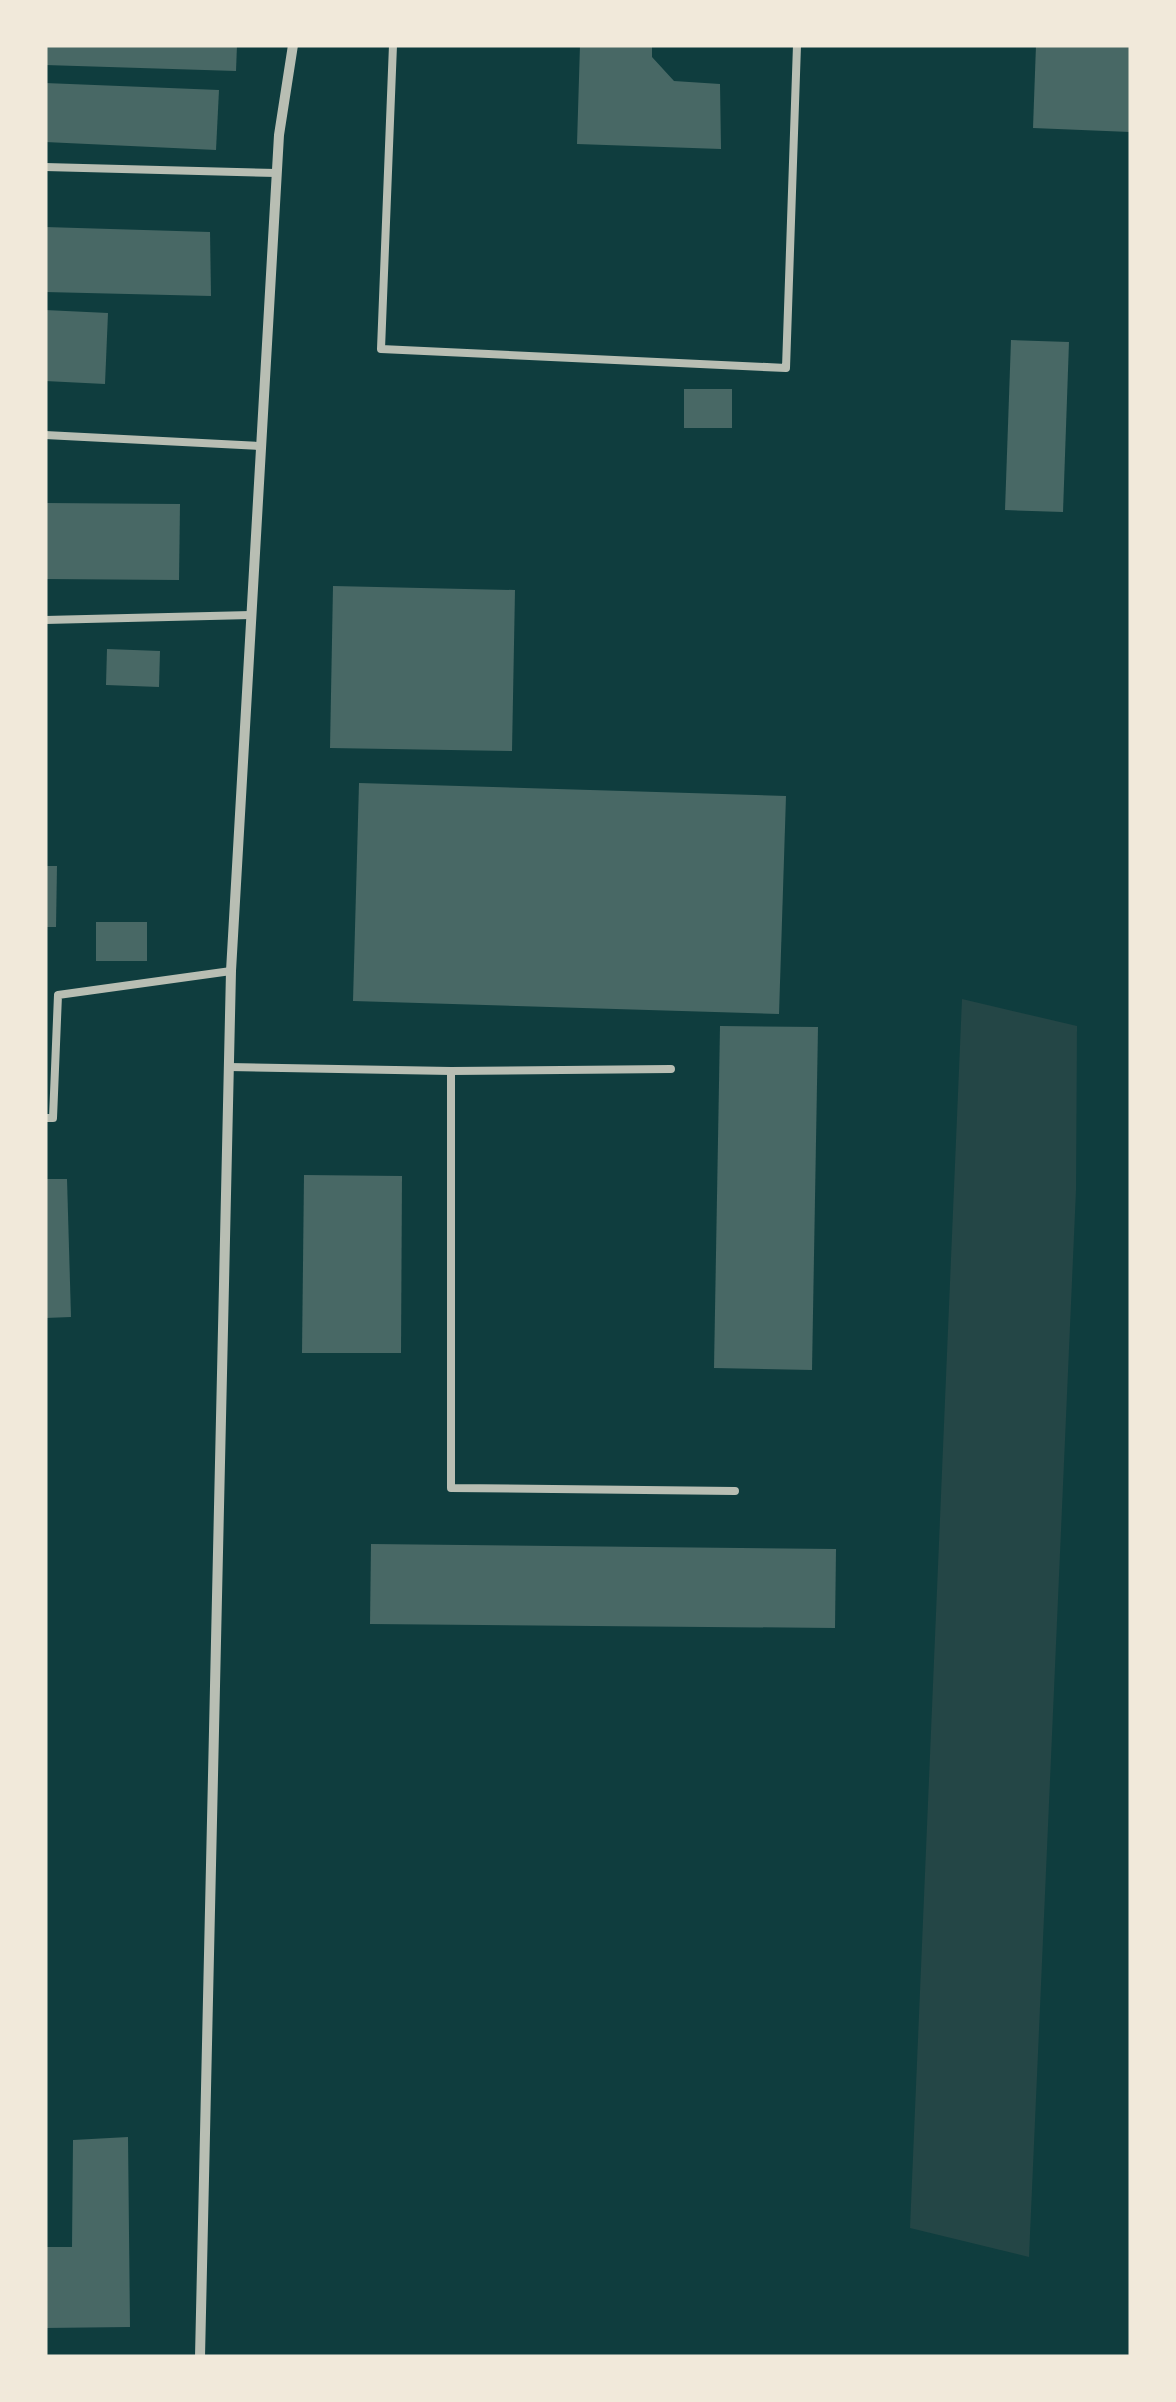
<svg xmlns="http://www.w3.org/2000/svg" width="1176" height="2402" viewBox="0 0 1176 2402" font-family="'Nunito Sans',sans-serif">
<style>
.green{fill:#244646}
.building{fill:#486865}
.lines{fill:none;stroke-linecap:round;stroke-linejoin:round}
.service{stroke:#b8beb3;stroke-width:8}
.minor{stroke:#b8beb3;stroke-width:10}
</style>
<rect width="100%" height="100%" fill="#0f3d3e"/>
<polygon class="green" points="962,999 1077,1026 1076,1190 1029,2257 910,2228"/>
<g class="building">
<polygon points="45,45 237,45 236,71 45,65"/>
<polygon points="580,45 652,45 652,57 674,81 720,84 721,149 577,144"/>
<polygon points="1036,45 1131,45 1130,132 1033,128"/>
<polygon points="45,83 219,90 216,150 45,142"/>
<polygon points="45,227 210,232 211,296 45,292"/>
<polygon points="45,310 108,313 105,384 45,381"/>
<polygon points="1011,340 1069,342 1063,512 1005,510"/>
<rect x="684" y="389" width="48" height="39"/>
<polygon points="45,503 180,504 179,580 45,579"/>
<polygon points="333,586 515,590 512,751 330,748"/>
<polygon points="107,649 160,651 159,687 106,685"/>
<polygon points="359,783 786,796 779,1014 353,1001"/>
<polygon points="45,866 57,866 56,927 45,927"/>
<rect x="96" y="922" width="51" height="39"/>
<polygon points="720,1026 818,1027 812,1370 714,1368"/>
<polygon points="304,1175 402,1176 401,1353 302,1353"/>
<polygon points="45,1179 67,1179 71,1317 45,1318"/>
<polygon points="371,1544 836,1549 835,1628 370,1624"/>
<polygon points="128,2137 130,2327 45,2328 45,2247 72,2247 73,2140"/>
</g>
<g class="lines">
<g class="service">
<polyline points="393,45 381,349 786,368 797,45"/>
<polyline points="45,167 276,173"/>
<polyline points="45,435 261,446"/>
<polyline points="45,620 251,615"/>
<polyline points="229,1067 451,1071 671,1069"/>
<polyline points="451,1071 451,1488 735,1491"/>
<polyline points="45,1118 53,1118 58,995 231,971"/>
</g>
<polyline class="minor" points="200,2357 231,971 279,135 293,45"/>
</g>
<rect width="1176" height="2402" fill="none" stroke="#f1e9da" stroke-width="95"/>
</svg>
